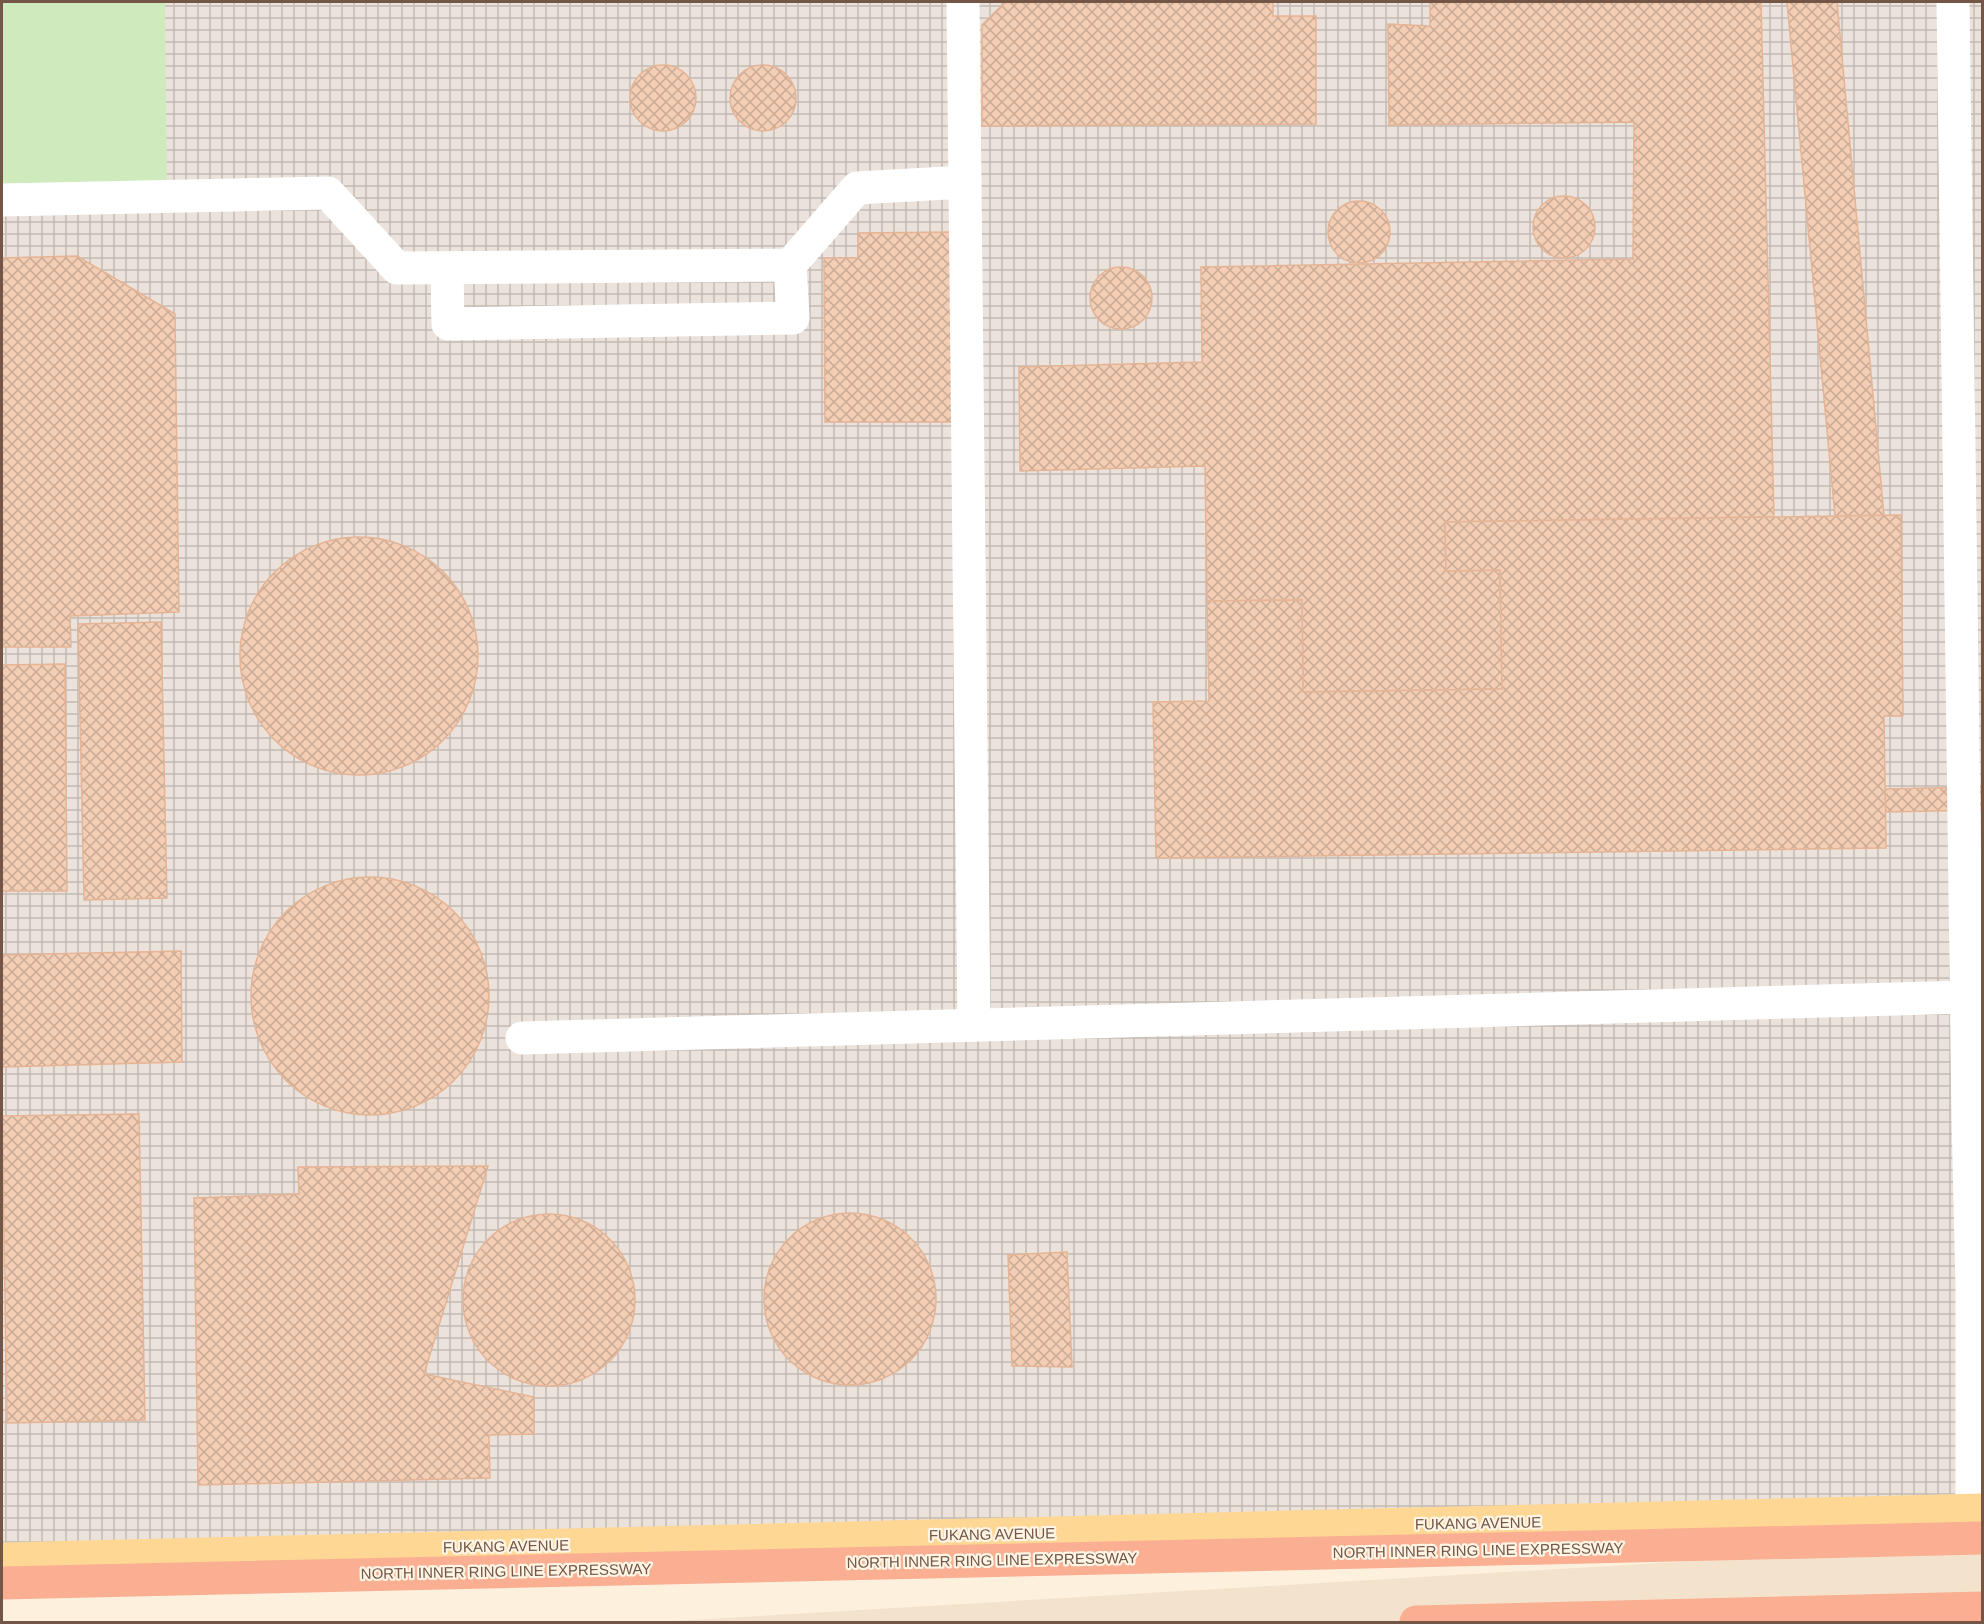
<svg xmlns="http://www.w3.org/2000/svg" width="1984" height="1624" viewBox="0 0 1984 1624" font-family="Helvetica,sans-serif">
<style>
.residential{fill:#f4e3cc}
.industrial{fill:url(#industrial-grid)}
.grass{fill:#cfeabd}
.building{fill:url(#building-cross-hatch);stroke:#e6b495;stroke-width:1.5}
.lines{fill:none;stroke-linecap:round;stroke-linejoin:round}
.minor{stroke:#fff;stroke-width:33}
.major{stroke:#fed794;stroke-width:33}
.highway{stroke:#faae92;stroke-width:33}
.labels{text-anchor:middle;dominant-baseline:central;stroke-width:4.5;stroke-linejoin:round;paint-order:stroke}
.street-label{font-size:15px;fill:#735646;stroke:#fff5e5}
</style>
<defs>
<pattern id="industrial-grid" width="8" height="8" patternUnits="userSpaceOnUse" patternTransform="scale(1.5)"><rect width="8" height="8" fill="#eae2db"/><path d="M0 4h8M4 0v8" fill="none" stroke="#c2bab3"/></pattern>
<pattern id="building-cross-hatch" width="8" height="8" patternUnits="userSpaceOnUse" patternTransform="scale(1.5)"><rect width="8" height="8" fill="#f3ceb5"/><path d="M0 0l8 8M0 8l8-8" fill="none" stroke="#c9aa95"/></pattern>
</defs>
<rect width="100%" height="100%" fill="#fdf1de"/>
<polygon class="residential" points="1982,1544 1982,1622 657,1622"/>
<polygon class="industrial" points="2,2 1982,2 1982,1510 2,1559"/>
<polygon class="grass" points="2,2 165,2 167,197 2,200"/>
<g class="building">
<polygon points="1005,2 1273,2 1273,16 1316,16 1316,124 982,126 982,25"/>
<polygon points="1430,2 1761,2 1774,517 1445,522 1446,571 1500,570 1502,689 1303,692 1302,600 1207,601 1205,466 1020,471 1019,367 1202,362 1201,267 1633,259 1634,122 1389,125 1388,24 1430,26"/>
<polygon points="1787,2 1837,2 1884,516 1835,516"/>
<circle cx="663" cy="98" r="33"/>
<circle cx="763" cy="98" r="33"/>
<circle cx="1564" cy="227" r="31"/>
<circle cx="1359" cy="232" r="31"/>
<polygon points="954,232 955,422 825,422 824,258 858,258 858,233"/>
<polygon points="77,256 175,314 179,612 70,616 71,647 2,647 2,258"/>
<circle cx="1121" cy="298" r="31"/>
<polygon points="1901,515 1903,716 1884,716 1886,848 1156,858 1153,702 1209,701 1207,601 1302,600 1303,692 1502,689 1500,570 1446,571 1445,522"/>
<circle cx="359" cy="656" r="119"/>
<polygon points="161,622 167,898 84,900 78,624"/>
<polygon points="65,664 67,891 2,891 2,665"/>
<polygon points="1982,787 1982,810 1886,812 1885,789"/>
<circle cx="370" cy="996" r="119"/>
<polygon points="181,951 182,1062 2,1067 2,955"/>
<polygon points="139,1114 145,1420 7,1423 2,1116"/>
<polygon points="488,1166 424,1374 534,1397 534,1434 489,1435 490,1478 198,1485 194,1198 299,1194 298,1167"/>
<circle cx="850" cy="1299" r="86"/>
<circle cx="549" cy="1300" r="86"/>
<polygon points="1067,1252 1072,1367 1012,1366 1008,1255"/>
</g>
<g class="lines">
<g class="minor">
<polyline points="963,2 974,1025"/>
<polyline points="1953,2 1968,1118 1972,1288 1972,1510"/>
<polyline points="2,200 328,193 397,268 790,265 857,188 965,182"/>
<polyline points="447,268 448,324 793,318 790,265"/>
<polyline points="522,1038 1966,997"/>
</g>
<polyline class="major" points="2,1559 1982,1510"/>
<g class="highway">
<polyline points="2,1583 1982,1538"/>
<polyline points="1416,1622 1982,1608"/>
</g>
</g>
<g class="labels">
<g class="street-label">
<text transform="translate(1478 1523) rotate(-1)">FUKANG AVENUE</text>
<text transform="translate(992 1534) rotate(-1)">FUKANG AVENUE</text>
<text transform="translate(506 1546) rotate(-1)">FUKANG AVENUE</text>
<text transform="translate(1478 1550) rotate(-1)">NORTH INNER RING LINE EXPRESSWAY</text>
<text transform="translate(992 1560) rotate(-1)">NORTH INNER RING LINE EXPRESSWAY</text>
<text transform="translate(506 1571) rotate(-1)">NORTH INNER RING LINE EXPRESSWAY</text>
</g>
</g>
<rect width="1984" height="1624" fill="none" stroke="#735646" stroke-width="6"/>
</svg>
